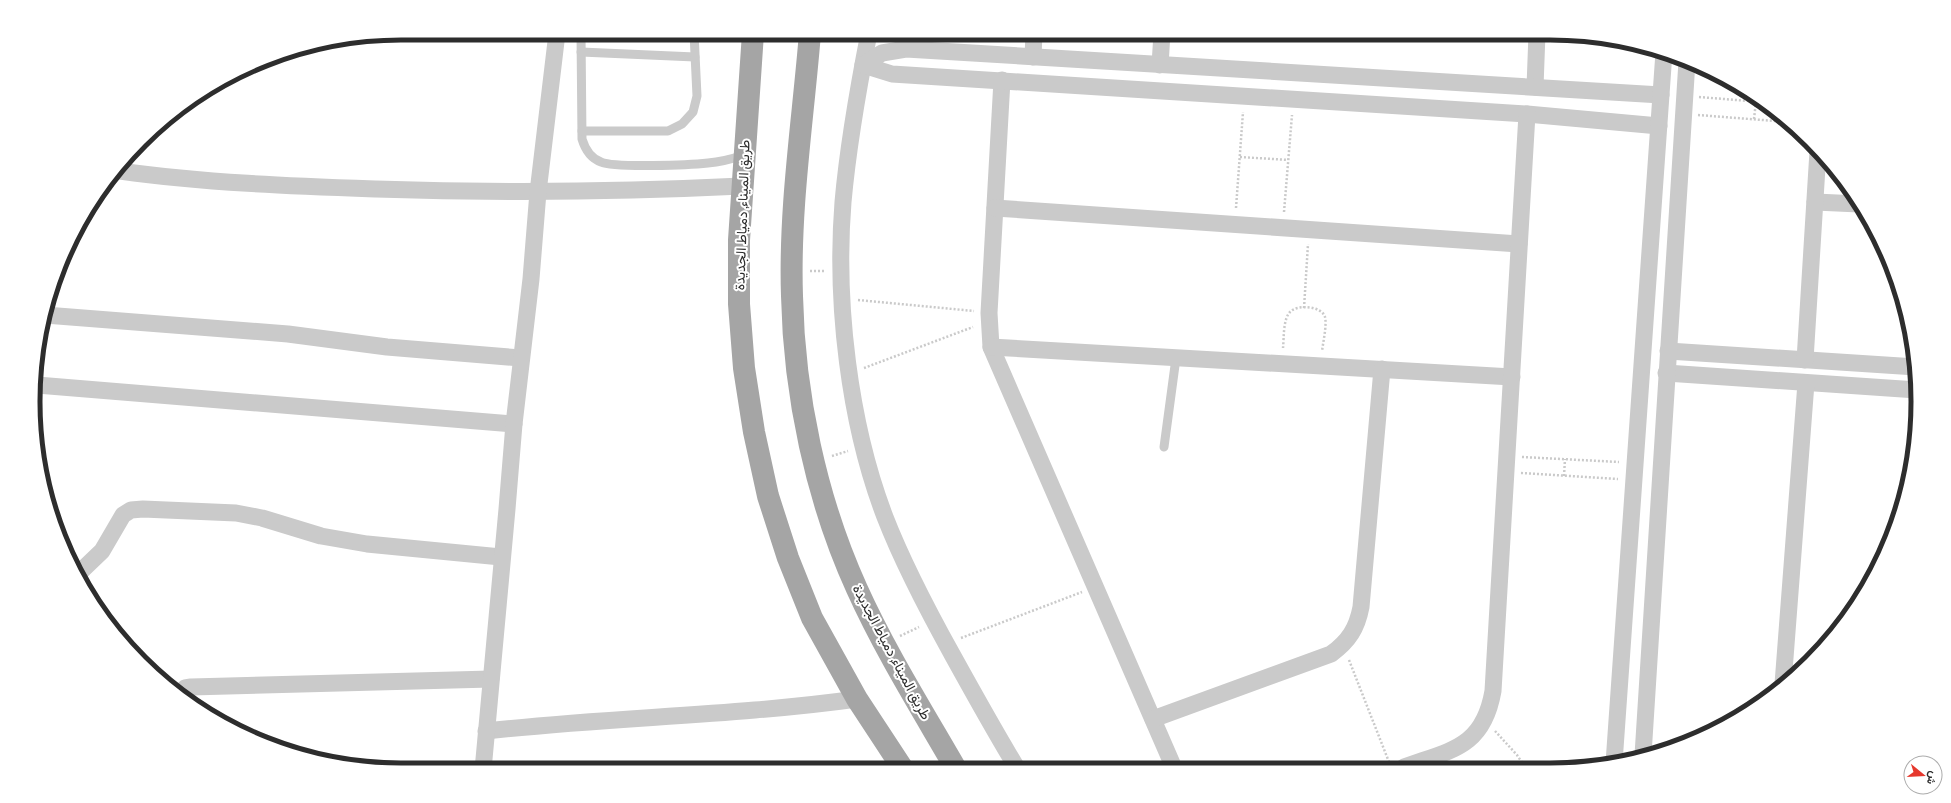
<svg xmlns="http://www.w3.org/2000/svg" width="1951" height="803" viewBox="0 0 1951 803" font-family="'PT Sans Narrow',Vazirmatn,sans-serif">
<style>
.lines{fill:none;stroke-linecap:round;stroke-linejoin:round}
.path{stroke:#cacaca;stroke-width:2.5;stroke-dasharray:2 2;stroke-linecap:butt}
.lane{stroke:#cacaca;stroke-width:9}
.street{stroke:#cacaca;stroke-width:17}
.primary{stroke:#a5a5a5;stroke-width:22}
.labels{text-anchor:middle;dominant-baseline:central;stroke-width:4;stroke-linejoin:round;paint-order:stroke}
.street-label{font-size:14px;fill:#2d2d2d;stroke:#fff}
.rim{fill:none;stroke:#2d2d2d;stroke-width:5}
</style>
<rect width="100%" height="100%" fill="#fff"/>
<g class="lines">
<g class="path">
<polyline points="1699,97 1761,102"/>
<polyline points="1698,115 1788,122"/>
<polyline points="1754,119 1756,101"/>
<polyline points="1240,157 1288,160"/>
<polyline points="1236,208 1243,112"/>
<polyline points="1284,212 1292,115"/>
<polyline points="810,271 825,271"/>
<polyline points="858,300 974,311"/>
<polyline points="1304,308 1308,244"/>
<path d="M1283 348C1284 338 1283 319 1290 312 1297 304 1322 306 1325 317 1327 325 1323 343 1322 351"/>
<polyline points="864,368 973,327"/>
<polyline points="832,456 848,451"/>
<polyline points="1522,457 1619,462"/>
<polyline points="1521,473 1618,479"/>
<polyline points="1564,476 1565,459"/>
<polyline points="900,636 919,627"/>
<polyline points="961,638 1082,592"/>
<polyline points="1349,660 1389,762"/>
<polyline points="1495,731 1517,755 1525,767"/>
</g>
<g class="lane">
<path d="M581 33 582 139C585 149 590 158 601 162 614 168 690 165 708 163 721 162 732 159 744 155"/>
<polyline points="581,52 695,57"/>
<polyline points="582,131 668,131 682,124 693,112 697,96 694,33"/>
<polyline points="1164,447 1176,358"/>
</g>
<g class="street">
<path d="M869 33C858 89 848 146 843 202 835 303 849 423 885 517 904 566 928 611 953 656 974 694 995 732 1017 768"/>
<polyline points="1033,57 1034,33"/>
<polyline points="1160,65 1162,33"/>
<polyline points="1002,80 989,313 991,347 1174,768"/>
<polyline points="1535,87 1537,33"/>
<polyline points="1659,126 1527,114 892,74 863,65 882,53 906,49 1661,95"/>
<path d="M120 171C205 183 291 186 376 189 498 193 620 192 742 186"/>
<polyline points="1815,202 1859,204"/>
<polyline points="995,208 1519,244"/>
<polyline points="45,315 288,334 387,347 521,358"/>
<polyline points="991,347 1512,377"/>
<polyline points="1668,351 1916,367"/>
<polyline points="1805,360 1818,151"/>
<polyline points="1666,373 1917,390"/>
<polyline points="37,385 514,424"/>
<polyline points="78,574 102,551 123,515 131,510 143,509 236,513 262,518 321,536 367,544 501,557"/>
<polyline points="1783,684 1806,383"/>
<polyline points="179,695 185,688 191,687 491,679"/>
<path d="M1153 719 1331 654C1349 641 1357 628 1361 607L1382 369"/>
<path d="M486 731C610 717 734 716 857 699"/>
<polyline points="1643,755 1687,61"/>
<polyline points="1614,763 1664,52"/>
<path d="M1404 767C1451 750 1483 748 1493 691L1527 114"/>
<polyline points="483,770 507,509 514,424 531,279 538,192 557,33"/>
</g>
<g class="primary">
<polyline points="753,33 739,240 739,304 744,368 754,432 768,496 788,558 812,618 857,699 903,769"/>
<path d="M810 33C803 120 789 208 792 296 794 394 816 499 857 589 885 651 922 710 956 769"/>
</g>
</g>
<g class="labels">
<g class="street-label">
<text transform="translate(742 215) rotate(-88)">طريق الميناء, دمياط الجديدة</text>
<text transform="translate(892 652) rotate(62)">طريق الميناء, دمياط الجديدة</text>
</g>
</g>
<path d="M0 0H1951V803H0ZM401 40H1550A361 361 0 0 1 1911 401V402A361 361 0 0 1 1550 763H401A361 361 0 0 1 40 402V401A361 361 0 0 1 401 40Z" fill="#fff" fill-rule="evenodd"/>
<path class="rim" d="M401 40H1550A361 361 0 0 1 1911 401V402A361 361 0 0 1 1550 763H401A361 361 0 0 1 40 402V401A361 361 0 0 1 401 40Z"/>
<g transform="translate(1923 775) rotate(108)"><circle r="19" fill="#ffffff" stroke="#ababab"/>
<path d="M0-3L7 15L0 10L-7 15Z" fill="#e6382d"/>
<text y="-6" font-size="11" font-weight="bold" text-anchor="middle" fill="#2d2d2d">ش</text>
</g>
</svg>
